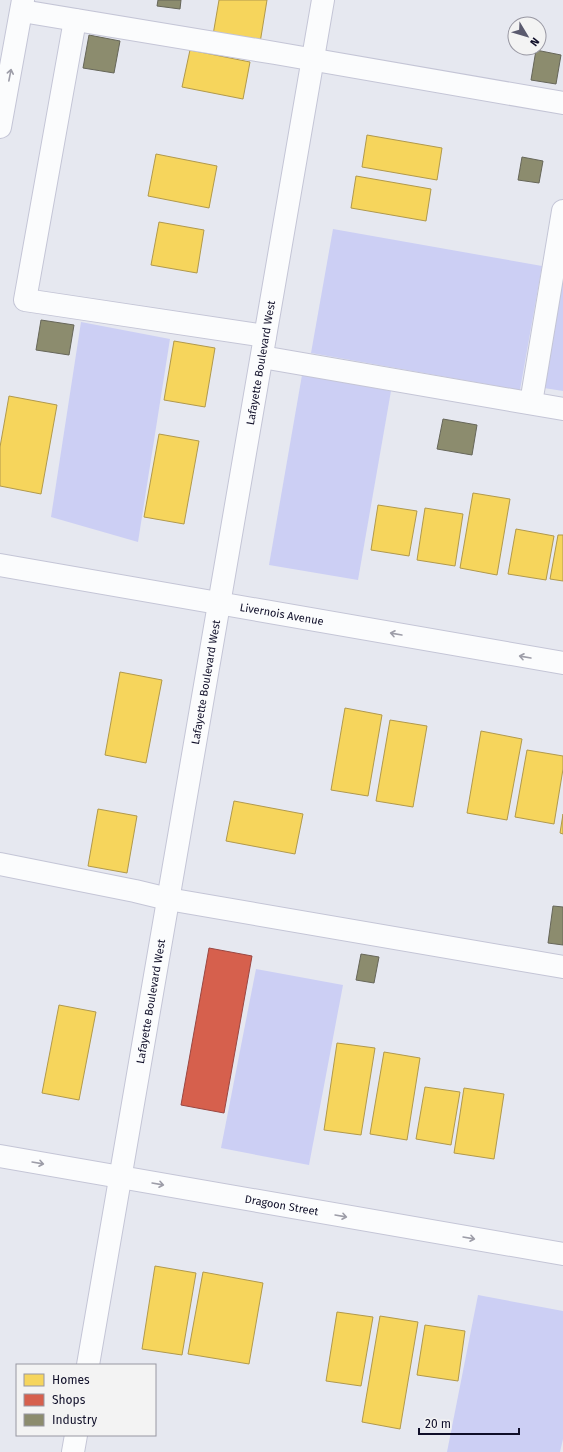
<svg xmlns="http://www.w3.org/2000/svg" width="563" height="1452" viewBox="0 0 563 1452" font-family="'Fira Sans',sans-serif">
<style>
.green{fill:#cccff4}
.homes{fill:#f6d55c;stroke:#b1994c}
.shops{fill:#d6604d;stroke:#9a4742}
.industry{fill:#8c8c6e;stroke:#666659}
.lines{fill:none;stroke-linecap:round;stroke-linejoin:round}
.minor-casing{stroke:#c4c5d6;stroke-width:24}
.major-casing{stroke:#c4c5d6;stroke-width:24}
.minor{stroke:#fbfcfd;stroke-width:22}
.major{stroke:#fbfcfd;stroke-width:22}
.oneway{stroke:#9d9da8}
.labels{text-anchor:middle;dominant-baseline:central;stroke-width:4;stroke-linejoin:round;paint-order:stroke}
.street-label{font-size:11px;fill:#0f0e28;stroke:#f3f3f3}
</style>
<rect width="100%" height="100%" fill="#e6e8f0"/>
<g class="green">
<polygon points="333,229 542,266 520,390 311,353"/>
<polygon points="563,278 563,391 544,388"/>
<polygon points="81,322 170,339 138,542 51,517"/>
<polygon points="302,375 391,391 358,580 269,565"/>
<polygon points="256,969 343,985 309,1165 221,1148"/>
<polygon points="478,1295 563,1311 563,1439 560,1452 447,1452"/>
</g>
<g class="homes">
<polygon points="219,0 267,0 260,43 213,35"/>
<polygon points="190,50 250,62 243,99 182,87"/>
<polygon points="367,135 442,148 437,180 362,167"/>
<polygon points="156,154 217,166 209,208 148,196"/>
<polygon points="356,176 431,189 426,221 351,208"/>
<polygon points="159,222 204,230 197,273 151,265"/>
<polygon points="174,341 215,348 205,407 164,400"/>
<polygon points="9,396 57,405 41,494 0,486 0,447"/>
<polygon points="159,434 199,441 184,524 144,517"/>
<polygon points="473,493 510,499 497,575 460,568"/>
<polygon points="378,505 417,511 409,556 371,550"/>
<polygon points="425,508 463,514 455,566 417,560"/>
<polygon points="516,529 554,536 546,580 508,574"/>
<polygon points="558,535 563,535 563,581 550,579"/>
<polygon points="120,672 162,680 146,763 105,755"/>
<polygon points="345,708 382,715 368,796 331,790"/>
<polygon points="390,720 427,726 413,807 376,801"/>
<polygon points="481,731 522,739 507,820 467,813"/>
<polygon points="527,750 563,756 563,769 554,824 515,817"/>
<polygon points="234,801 303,814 295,854 226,841"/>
<polygon points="98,809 137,816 127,873 88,866"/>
<polygon points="563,814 563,834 560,833"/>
<polygon points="59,1005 96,1012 79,1100 42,1093"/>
<polygon points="337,1043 375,1048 361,1135 324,1130"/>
<polygon points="384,1052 420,1058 407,1140 370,1134"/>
<polygon points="425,1087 460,1092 451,1145 416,1139"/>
<polygon points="464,1088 504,1094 494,1159 454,1153"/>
<polygon points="155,1266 196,1273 182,1355 142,1349"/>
<polygon points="203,1272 263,1283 249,1364 188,1354"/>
<polygon points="337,1312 373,1317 361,1386 326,1381"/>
<polygon points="380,1316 418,1322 400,1429 362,1422"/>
<polygon points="425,1325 465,1331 458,1381 417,1375"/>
</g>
<polygon class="shops" points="209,948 252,956 224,1113 181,1105"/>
<g class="industry">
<polygon points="158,0 181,0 180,9 157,6"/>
<polygon points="89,35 120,41 114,73 83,68"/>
<polygon points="536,50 561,55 556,84 531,80"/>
<polygon points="522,157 543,161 539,183 518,180"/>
<polygon points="41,320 74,325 69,355 36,350"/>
<polygon points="443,419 477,425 472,455 437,449"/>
<polygon points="553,906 563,907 563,945 548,943"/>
<polygon points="361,954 379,957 374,983 356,980"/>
</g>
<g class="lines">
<g class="minor-casing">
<g id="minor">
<polyline points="22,11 275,53 563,103"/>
<polyline points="75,20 25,300 265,336"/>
<polyline points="262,357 563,409"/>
<polyline points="531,403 563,211"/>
<polyline points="0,864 135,891 168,899 563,967"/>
<path id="s1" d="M88 1365 323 0"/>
<polyline points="73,1452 76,1435"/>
</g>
</g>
<g class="major-casing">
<g id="major">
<polyline points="0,127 23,0"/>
<path id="s2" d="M0 565 563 663"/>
<path id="s3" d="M0 1156 563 1254"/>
</g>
</g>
<use href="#minor" class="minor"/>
<use href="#major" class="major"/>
</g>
<defs><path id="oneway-shaft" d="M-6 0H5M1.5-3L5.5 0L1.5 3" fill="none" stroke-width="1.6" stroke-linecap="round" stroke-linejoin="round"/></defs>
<g class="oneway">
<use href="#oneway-shaft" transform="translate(10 75) rotate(-79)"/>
<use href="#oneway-shaft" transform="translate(396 634) rotate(-170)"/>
<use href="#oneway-shaft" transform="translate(525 657) rotate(-170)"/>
<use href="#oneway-shaft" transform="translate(38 1163) rotate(10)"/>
<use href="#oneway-shaft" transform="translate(158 1184) rotate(10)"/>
<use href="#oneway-shaft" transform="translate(341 1216) rotate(10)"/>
<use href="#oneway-shaft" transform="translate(469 1238) rotate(10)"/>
</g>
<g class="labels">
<g class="street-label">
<text stroke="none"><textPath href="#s1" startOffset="1017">Lafayette Boulevard West</textPath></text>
<text stroke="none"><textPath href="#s2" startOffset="286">Livernois Avenue</textPath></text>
<text stroke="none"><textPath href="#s1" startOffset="693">Lafayette Boulevard West</textPath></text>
<text stroke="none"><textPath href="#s1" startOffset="369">Lafayette Boulevard West</textPath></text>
<text stroke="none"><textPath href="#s3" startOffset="286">Dragoon Street</textPath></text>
</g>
</g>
<rect x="16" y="1364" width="140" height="72" fill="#f3f3f3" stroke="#9897a2"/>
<rect x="24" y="1374" width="20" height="12" fill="#f6d55c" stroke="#9897a2"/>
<text x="52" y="1384" font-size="12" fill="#0f0e28">Homes</text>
<rect x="24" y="1394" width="20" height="12" fill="#d6604d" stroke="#9897a2"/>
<text x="52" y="1404" font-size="12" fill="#0f0e28">Shops</text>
<rect x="24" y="1414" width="20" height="12" fill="#8c8c6e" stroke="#9897a2"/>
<text x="52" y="1424" font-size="12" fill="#0f0e28">Industry</text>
<g transform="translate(527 36) rotate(128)"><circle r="19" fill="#f3f3f3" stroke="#9897a2"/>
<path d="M0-3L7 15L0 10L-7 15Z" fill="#5a5a6e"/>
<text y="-6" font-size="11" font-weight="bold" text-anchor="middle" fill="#0f0e28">N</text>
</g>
<path d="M419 1428v6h100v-6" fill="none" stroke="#0f0e28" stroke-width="2"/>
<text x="425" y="1428" font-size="12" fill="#0f0e28" stroke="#f3f3f3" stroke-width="3" paint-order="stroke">20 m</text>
</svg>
